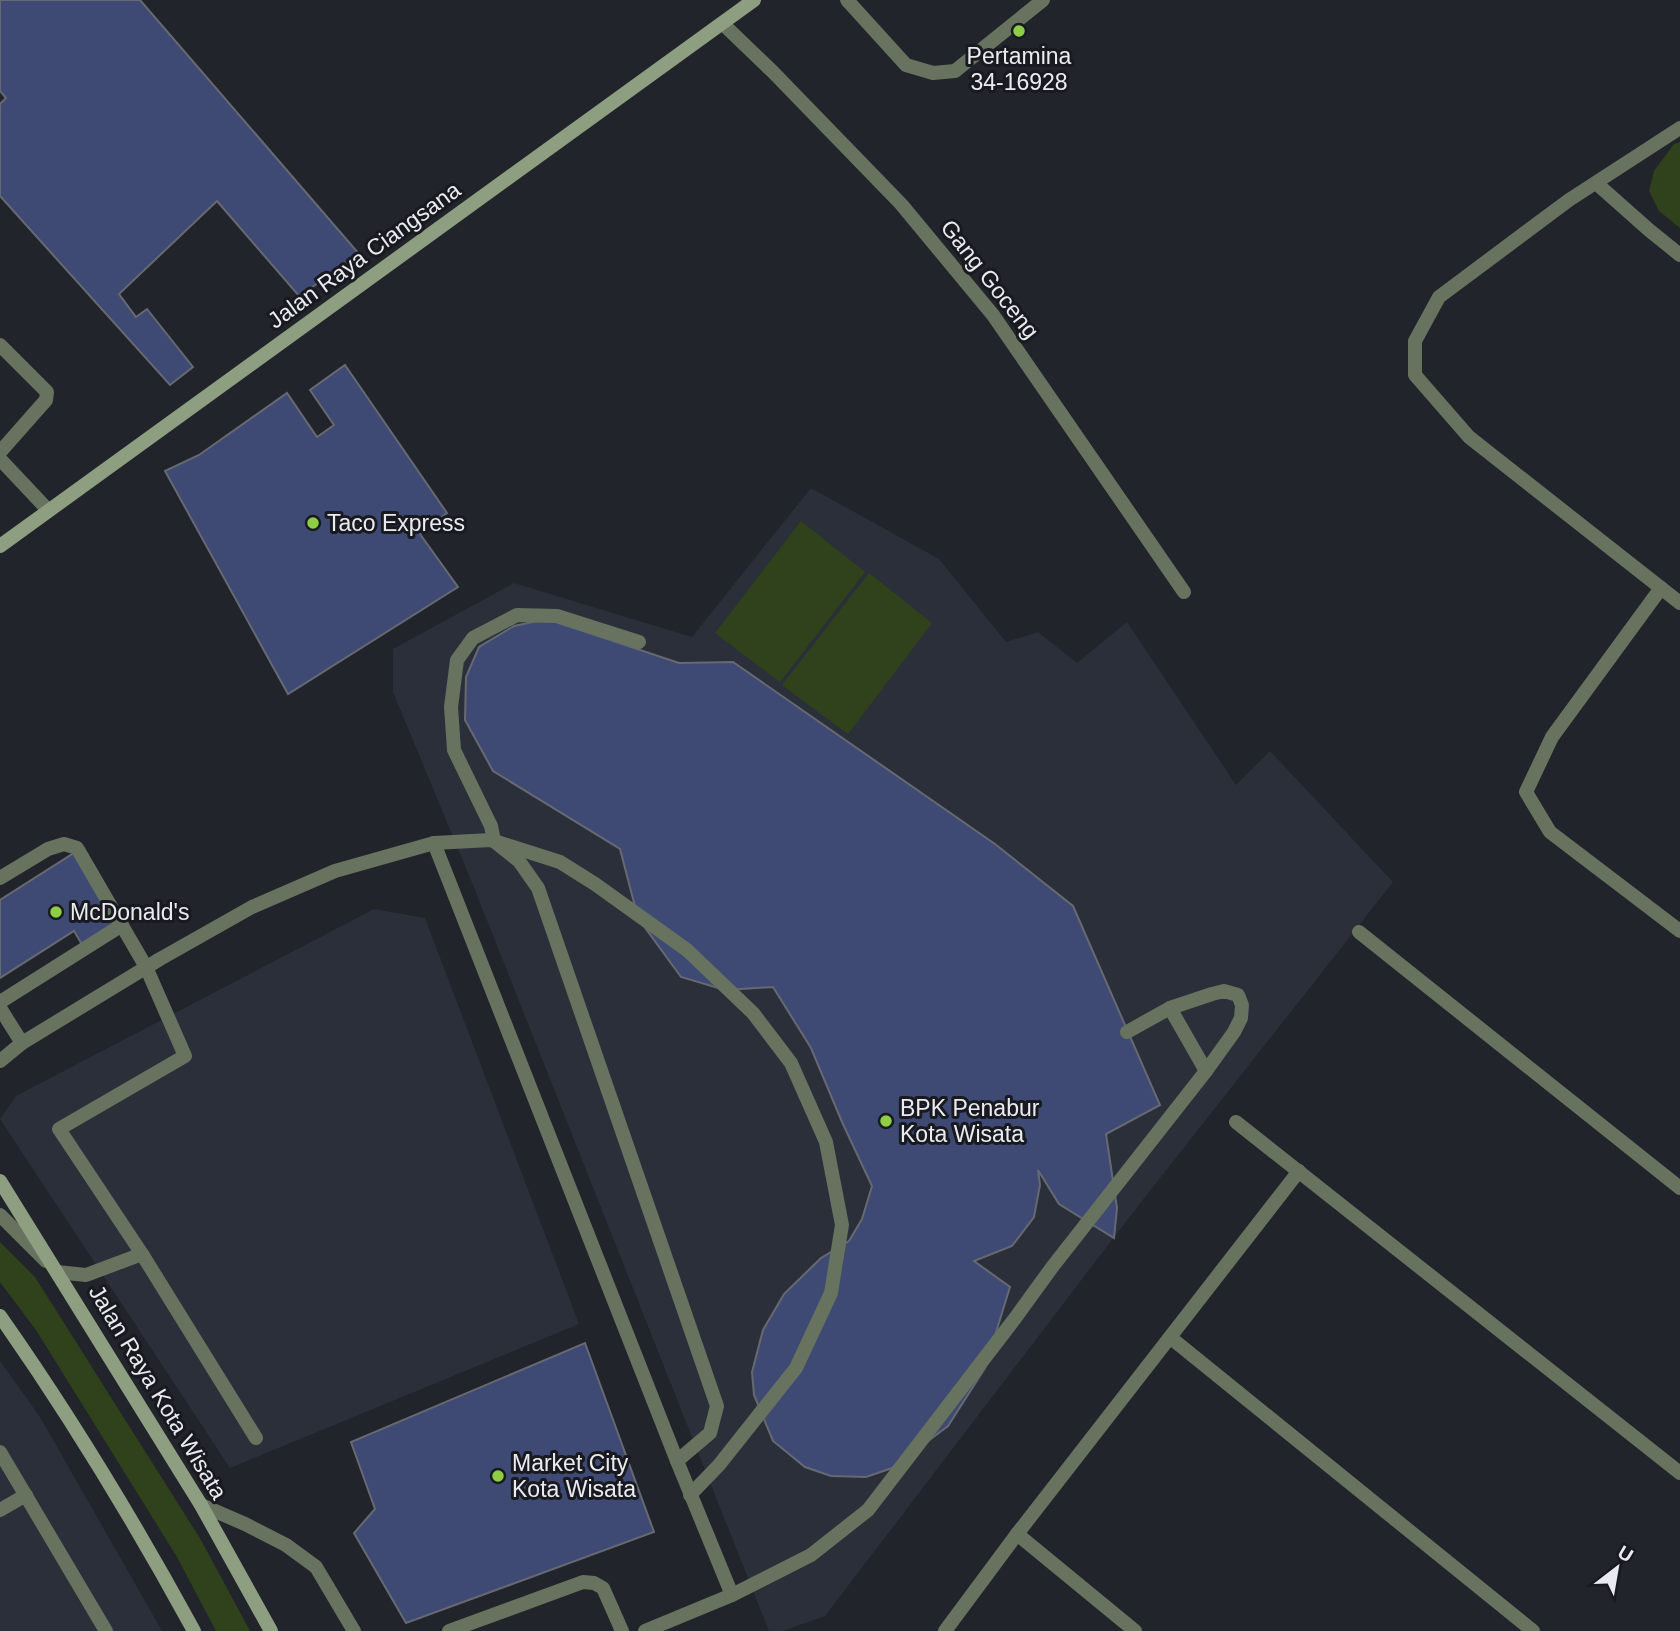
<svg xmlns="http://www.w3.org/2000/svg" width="1680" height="1631" viewBox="0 0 1680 1631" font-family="Helvetica,sans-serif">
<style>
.built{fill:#2b2f3a}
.green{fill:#2f421b}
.building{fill:#3e4a73;stroke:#666971;stroke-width:2}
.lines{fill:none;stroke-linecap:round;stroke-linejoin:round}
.lane{stroke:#67725f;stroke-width:14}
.street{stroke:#67725f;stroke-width:14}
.secondary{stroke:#8e9e80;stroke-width:14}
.poi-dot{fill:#8dce44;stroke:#181a20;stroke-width:2.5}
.labels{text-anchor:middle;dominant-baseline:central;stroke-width:6;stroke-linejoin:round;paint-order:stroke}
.poi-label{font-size:23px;fill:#eaebf0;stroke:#181a20;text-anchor:start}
.street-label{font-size:23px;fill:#eaebf0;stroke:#181a20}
</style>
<rect width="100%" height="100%" fill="#21242a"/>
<g class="built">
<polygon points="811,488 939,559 1006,642 1038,632 1077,663 1127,622 1236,785 1270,751 1393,882 1131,1215 825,1616 783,1631 769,1631 471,880 393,692 393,649 514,583 692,637"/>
<polygon points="374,909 425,918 579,1324 230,1468 0,1119 16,1096"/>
<polygon points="0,1361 40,1417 162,1631 0,1631"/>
</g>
<g class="green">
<polygon points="1680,142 1680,228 1659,211 1649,191 1654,171 1674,144"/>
<polygon points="801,521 865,572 780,682 715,633"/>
<polygon points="869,573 932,623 848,734 782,685"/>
<polygon points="0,1242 35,1277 201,1540 250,1631 216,1631 177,1557 36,1330 0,1282"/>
</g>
<g class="building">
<polygon points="0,0 140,0 360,255 299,296 217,201 119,294 136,317 147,309 193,367 170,385 0,196 0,104 6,98 0,91"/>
<polygon points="345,365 447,513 420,534 458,587 288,694 165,471 199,455 287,393 317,437 334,425 310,390"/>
<polygon points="547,619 679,663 733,662 995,844 1073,906 1160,1105 1106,1134 1117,1208 1114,1238 1059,1204 1038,1170 1040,1185 1034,1217 1012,1246 974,1261 1010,1287 985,1368 948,1426 892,1468 866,1477 831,1476 805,1467 773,1441 754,1395 752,1372 763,1330 784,1294 821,1258 849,1241 862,1219 872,1186 842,1122 811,1048 773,987 725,990 681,977 638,918 620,849 493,771 465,720 466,677 479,647 514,626"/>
<polygon points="74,853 119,923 83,946 74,931 0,978 0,900"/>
<polygon points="585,1343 654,1532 406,1623 354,1533 375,1509 351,1442"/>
</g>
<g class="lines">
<g class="lane">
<polyline points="847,0 906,65 933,73 955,71 1043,0"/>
<polyline points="0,345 47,392 46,400 0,452"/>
<polyline points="0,459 48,510"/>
<polyline points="639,642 557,616 517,615 473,638 457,660 451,707 454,750 491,826 494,841 519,861 538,888 717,1406 710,1433 677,1461"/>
<polyline points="434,843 491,840 560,862 595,884 687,950 753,1013 791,1063 826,1142 842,1225 831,1293 796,1368 719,1465 690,1495"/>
<polyline points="0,878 48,849 64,844 77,848 146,967 185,1056 59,1129 142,1254 256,1438"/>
<polyline points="0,1002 122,925"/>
<polyline points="0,1008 22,1043"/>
<polyline points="1170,1008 1206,1071"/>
<polyline points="0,1061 22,1043 160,959 252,907 335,871 434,843 677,1461 732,1595 645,1631"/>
<polyline points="57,1272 86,1275 142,1254"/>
<polyline points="0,1452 106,1631"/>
<polyline points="201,1505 245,1524 286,1545 316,1567 354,1631"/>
<polyline points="0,1510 26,1495"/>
<polyline points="732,1595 811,1555 868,1510 1016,1317 1053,1266 1206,1071 1234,1032 1241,1018 1242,1005 1238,995 1224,991 1212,994 1170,1008 1127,1032"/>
<polyline points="449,1631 583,1582 594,1583 603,1588 622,1631"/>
</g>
<g class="street">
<polyline points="723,24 773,72 901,204 993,315 1184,592"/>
<polyline points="1680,128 1569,200 1439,297 1415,341 1415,375 1469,437 1680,603"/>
<polyline points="1596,183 1649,230 1680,255"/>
<polyline points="1661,588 1552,737 1526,792 1550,832 1680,931"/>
<polyline points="1359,932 1680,1188"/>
<polyline points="1236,1122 1680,1473"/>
<polyline points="0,1215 46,1261"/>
<polyline points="1171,1338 1533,1631"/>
<polyline points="1017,1534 1135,1631"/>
<polyline points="945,1631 1017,1534 1299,1171"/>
</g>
<g class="secondary">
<polyline points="0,546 754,0"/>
<polyline points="0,1181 201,1505 271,1631"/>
<path d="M0 1316C71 1417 135 1523 194 1631"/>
</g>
</g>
<g class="poi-dot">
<circle cx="1019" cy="31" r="7"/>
<circle cx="313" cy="523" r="7"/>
<circle cx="56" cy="912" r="7"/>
<circle cx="886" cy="1121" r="7"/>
<circle cx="498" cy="1476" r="7"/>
</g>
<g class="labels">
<g class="poi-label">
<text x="1019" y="56" text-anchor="middle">Pertamina<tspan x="1019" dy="26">34-16928</tspan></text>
<text x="327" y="523">Taco Express</text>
<text x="70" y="912">McDonald's</text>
<text x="900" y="1108">BPK Penabur<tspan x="900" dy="26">Kota Wisata</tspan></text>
<text x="512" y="1463">Market City<tspan x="512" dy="26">Kota Wisata</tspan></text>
</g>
<g class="street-label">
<text transform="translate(364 255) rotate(-36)">Jalan Raya Ciangsana</text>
<text transform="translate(990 279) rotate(52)">Gang Goceng</text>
<text transform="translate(158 1392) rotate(59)">Jalan Raya Kota Wisata</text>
</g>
</g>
<g transform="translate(1617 1568) rotate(31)" stroke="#181a20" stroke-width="5" paint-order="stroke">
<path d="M0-5L12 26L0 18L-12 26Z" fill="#eaebf0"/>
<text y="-10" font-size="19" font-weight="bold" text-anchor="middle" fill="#eaebf0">U</text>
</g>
</svg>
